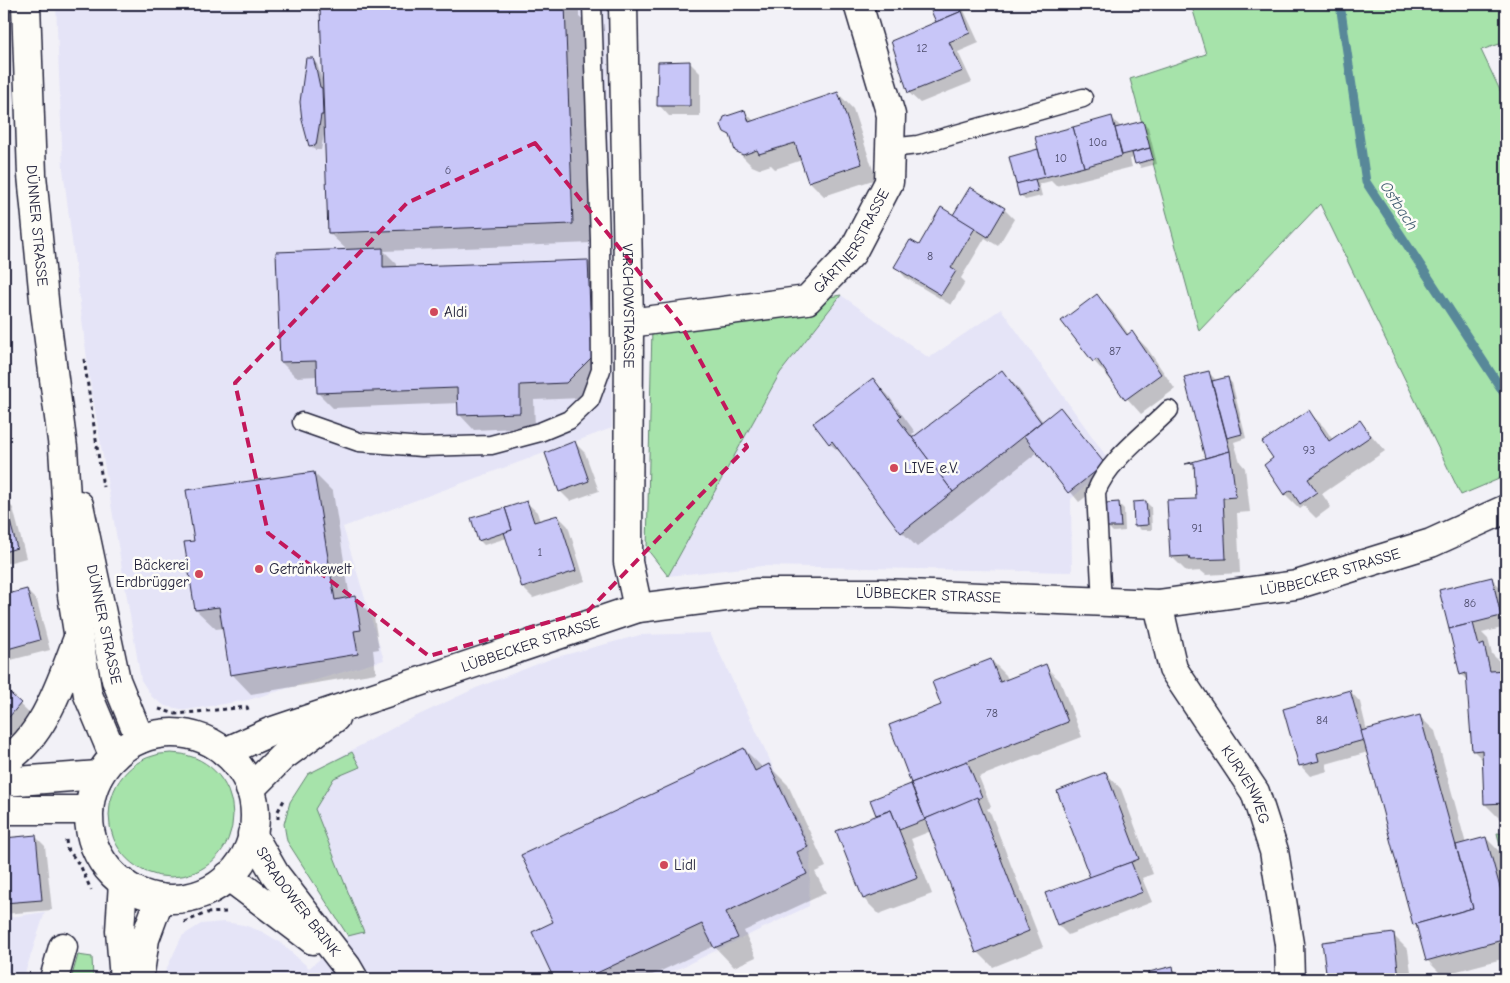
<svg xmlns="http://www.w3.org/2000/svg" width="1510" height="983" viewBox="0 0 1510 983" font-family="'Comic Neue',sans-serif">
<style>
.built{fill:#e5e4f7}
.green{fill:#a6e3aa;stroke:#648272}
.shadow{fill:#0003}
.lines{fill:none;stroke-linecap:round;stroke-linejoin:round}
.stream{stroke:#588899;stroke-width:9}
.building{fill:#c8c6f8;stroke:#22223b}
.lane-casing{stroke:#22223b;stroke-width:21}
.street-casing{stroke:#22223b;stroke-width:31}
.secondary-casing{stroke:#22223b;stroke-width:31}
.path{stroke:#22223b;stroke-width:3;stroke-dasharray:4 4;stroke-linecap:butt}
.lane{stroke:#fdfcf7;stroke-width:18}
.street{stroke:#fdfcf7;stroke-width:28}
.secondary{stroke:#fdfcf7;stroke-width:28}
.marked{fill:none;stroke:#c2185b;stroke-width:4;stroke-dasharray:10 6;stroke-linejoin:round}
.poi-dot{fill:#d1495b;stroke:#fdfcf7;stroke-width:2}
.labels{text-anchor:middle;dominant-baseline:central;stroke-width:5;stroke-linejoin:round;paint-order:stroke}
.number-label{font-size:12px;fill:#4c4b6a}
.street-label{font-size:15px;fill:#22223b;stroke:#fdfcf7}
.poi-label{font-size:15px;fill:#22223b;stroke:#fdfcf7;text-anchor:start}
.water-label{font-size:16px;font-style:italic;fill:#425e72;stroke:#fdfcf7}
</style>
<rect width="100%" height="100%" fill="#f2f1f7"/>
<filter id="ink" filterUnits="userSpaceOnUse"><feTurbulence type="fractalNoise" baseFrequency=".02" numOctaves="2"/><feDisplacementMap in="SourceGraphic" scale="10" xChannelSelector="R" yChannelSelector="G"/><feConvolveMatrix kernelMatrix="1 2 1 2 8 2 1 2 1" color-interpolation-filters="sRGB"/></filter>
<g filter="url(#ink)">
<g class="built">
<polygon points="56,4 607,4 612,428 343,527 384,660 248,700 186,710 165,706 152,697 141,680 89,375 63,169"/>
<polygon points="841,295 929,358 1001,309 1111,463 1071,499 1072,572 762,566 668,576 780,373"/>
<polygon points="710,633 811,847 809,906 657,979 166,979 165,972 182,936 201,924 223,922 244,925 263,932 281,943 309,968 348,936 287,841 284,824 290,802 308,774 404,722 476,688 553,658 640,635"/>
<polygon points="45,912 23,979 4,979 4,918"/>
</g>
<g class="green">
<polygon points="1191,4 1506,4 1506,42 1481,50 1506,103 1506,476 1461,495 1320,204 1199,331 1130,79 1206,54"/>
<polygon points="841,295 780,373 668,576 647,549 652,327"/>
<polygon points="352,752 360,767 334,778 315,809 364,932 348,936 287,841 284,824 290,802 308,774"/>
<circle cx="171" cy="815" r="62"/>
<polygon points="1497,833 1506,834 1506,871"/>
<polygon points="78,955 92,957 93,979 71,979"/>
</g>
<g class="shadow">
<polygon points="321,4 579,4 579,17 584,21 592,243 384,251 397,264 397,268 588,261 603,276 606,372 581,398 534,400 535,427 474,430 459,414 459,403 333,408 318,393 318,376 296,377 281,362 347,250 329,233 325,130 321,150 315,150 310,145 312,59 317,64 324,85"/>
<polygon points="930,4 961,4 979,43 958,52 972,82 920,103 909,93 893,41 937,23"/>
<polygon points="689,62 700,73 700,116 669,116 659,105"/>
<polygon points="838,93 853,109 876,179 824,196 809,181 802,160 775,169 771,165 759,169 752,166 737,151 733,139 725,131 745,112 755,122"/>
<polygon points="1112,118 1122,128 1143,122 1148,127 1157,164 1141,168 1135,158 1130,159 1132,167 1056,186 1051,181 1039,184 1042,196 1025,200 1021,195 1037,151 1040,153"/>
<polygon points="1004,209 1014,219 998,246 985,238 961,278 965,282 951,305 906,278 896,267 954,216"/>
<polygon points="1097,296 1112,311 1129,335 1132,333 1147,348 1175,389 1141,414 1094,361"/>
<polygon points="1002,372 1017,387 1043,422 1060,408 1114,475 1079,502 1038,452 917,547 902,532 846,457 830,444 815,424 873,380 888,395 915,432 912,434 914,438"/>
<polygon points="1208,372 1217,381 1227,379 1232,383 1246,438 1234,442 1240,462 1245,468 1250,512 1237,513 1240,573 1206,575 1201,571 1187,572 1171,556 1197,500 1208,459 1206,457"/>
<polygon points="1309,412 1324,427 1333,440 1360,422 1385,451 1322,494 1331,507 1316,518 1304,506 1300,509 1285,494 1275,458"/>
<polygon points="1506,438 1506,446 1503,439"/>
<polygon points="575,443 585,453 599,491 570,501 560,491"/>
<polygon points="314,473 333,492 350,598 355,598 374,617 379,649 373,650 376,673 251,694 232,674 224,628 216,629 196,610 195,542"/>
<polygon points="4,499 13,508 26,558 4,564"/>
<polygon points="526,502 537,512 540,522 558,516 568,526 585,581 533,598 523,588 507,538 484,545 479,540"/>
<polygon points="1146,502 1151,507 1152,530 1141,530 1136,525"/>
<polygon points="1119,504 1124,509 1125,531 1113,532 1108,527"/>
<polygon points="1492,579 1502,589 1506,607 1506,627 1482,633 1488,639 1492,654 1499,661 1501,672 1506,671 1506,819 1500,819 1485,804 1483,760 1473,750 1468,681 1461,674 1450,630"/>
<polygon points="27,591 37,601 50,650 11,660 4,653 4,596"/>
<polygon points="991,660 1006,675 1008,680 1045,666 1060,681 1082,737 979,777 991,807 987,809 991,814 1043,947 993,967 978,952 931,831 911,839 932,894 879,914 864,899 879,816 872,801 914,784 942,706"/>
<polygon points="4,690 30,714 4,745"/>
<polygon points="1350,691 1360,702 1367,731 1419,716 1435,731 1466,844 1486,838 1501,853 1506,872 1506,958 1442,975 1427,960 1418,929 1414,924 1368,752 1326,764 1328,771 1310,776 1300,765"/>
<polygon points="744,749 763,768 769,766 788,785 826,867 815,872 826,893 744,931 756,957 734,967 714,946 644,979 556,979 534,932 554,922 697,775"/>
<polygon points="1106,773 1121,789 1153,874 1142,878 1152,902 1068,935 1058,925 1046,894 1091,878"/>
<polygon points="35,836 45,846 52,910 4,914 4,839"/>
<polygon points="1393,935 1408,950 1412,979 1328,979 1324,943"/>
<polygon points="1172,968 1183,979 1138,979 1152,976"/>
</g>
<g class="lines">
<polyline class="stream" points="1340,4 1366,182 1506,396"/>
</g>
<g class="building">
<polygon points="319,4 466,4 320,8"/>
<polygon points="466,4 565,4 573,224 328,233 320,8"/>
<polygon points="928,4 959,4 962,11 936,22"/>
<polygon points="962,11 970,33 949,42 963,71 908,93 891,41"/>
<polygon points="306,58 313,58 316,68 320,87 322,88 323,115 321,115 316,145 309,146 302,120 300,102"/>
<polygon points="690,61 690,106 657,106 658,62"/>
<polygon points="838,92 862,164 808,182 795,143 759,154 757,150 743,155 735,151 730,135 724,132 721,125 724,117 745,110 749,122"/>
<polygon points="1112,116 1122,156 1084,167 1073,127"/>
<polygon points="1143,121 1150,148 1122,155 1115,128"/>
<polygon points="1073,127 1084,167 1045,177 1035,137"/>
<polygon points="1150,148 1153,159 1135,164 1132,153"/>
<polygon points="1038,149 1045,177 1016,184 1009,157"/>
<polygon points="1035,179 1038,191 1019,196 1016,184"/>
<polygon points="970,187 1005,208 988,237 953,215"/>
<polygon points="941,207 975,228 951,268 956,271 941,295 894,267 910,240 919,245"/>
<polygon points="383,248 383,267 588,260 592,357 566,383 520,385 520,413 458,415 457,388 317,393 316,361 280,362 276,252"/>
<polygon points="1097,294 1127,335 1132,331 1161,374 1125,400 1097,359 1093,362 1061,321"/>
<polygon points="1002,370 1041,422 953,492 912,438"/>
<polygon points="1209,371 1230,451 1205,458 1184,377"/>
<polygon points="1228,377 1242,434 1227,438 1212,381"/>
<polygon points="873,378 901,416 898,419 953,492 901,533 832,441 829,444 813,423"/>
<polygon points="1060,407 1105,464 1068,493 1024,436"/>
<polygon points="1309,410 1329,441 1360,420 1371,436 1308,479 1317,492 1300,504 1291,490 1284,495 1264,465 1273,458 1262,442"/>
<polygon points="575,441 589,481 559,492 545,453"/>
<polygon points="1230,451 1236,497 1223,498 1226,559 1190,560 1189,556 1170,557 1167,500 1196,499 1194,463 1185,464"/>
<polygon points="314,472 335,600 355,596 361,630 354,631 358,654 230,675 219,607 195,610 184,542 194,541 186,490"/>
<polygon points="4,499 17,548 4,552"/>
<polygon points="527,501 534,522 558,515 576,571 522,588 504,532 512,530 505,508"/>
<polygon points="1146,501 1148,525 1134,526 1133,502"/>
<polygon points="1119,502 1121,527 1107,527 1106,503"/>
<polygon points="505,508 512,530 478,541 471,518"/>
<polygon points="1492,577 1501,616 1449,629 1439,590"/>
<polygon points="27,589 40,640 4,650 4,595"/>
<polygon points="1473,623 1479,646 1484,644 1490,671 1506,670 1506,803 1484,804 1482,750 1472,751 1466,673 1460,675 1449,629"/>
<polygon points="991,659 1000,682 1046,664 1068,722 911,783 889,725 941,705 932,682"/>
<polygon points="4,688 21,703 4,723"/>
<polygon points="1350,690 1364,740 1317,753 1319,761 1299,766 1283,709"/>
<polygon points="1420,715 1473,908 1413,925 1361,731"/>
<polygon points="744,748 755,771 769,764 808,847 797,852 807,874 726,912 738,938 714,948 702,924 584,979 554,979 532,932 553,922 521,855 695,774 694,772"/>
<polygon points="967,761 982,797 925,819 911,783"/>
<polygon points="1106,772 1139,859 1090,878 1057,791"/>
<polygon points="911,784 925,820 899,830 891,810 876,815 870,800"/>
<polygon points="977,797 1029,931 976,953 925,819"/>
<polygon points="891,810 918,878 863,899 836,831"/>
<polygon points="36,835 42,900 4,903 4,838"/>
<polygon points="1486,837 1506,909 1506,939 1426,961 1416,924 1473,908 1456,845"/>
<polygon points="1131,862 1143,892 1057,925 1045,893"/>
<polygon points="1394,933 1399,979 1327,979 1322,942"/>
<polygon points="1173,966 1175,979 1116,979 1132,975 1133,979 1150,975 1149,972"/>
</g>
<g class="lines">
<g class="lane-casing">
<g id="lane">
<polyline points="890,148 918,145 1083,98"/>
<polyline points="302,422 359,442 422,447 491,445 540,432 569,420 590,400 601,370 600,240 592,4"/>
<path d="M1102 603 1096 492C1107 462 1146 433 1169 410"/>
</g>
</g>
<g class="street-casing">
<g id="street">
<path id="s1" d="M623 4 629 323 628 562 638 608"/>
<path id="s2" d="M629 323 807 300 852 253 889 182 891 115 858 4"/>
<path id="s3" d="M1158 604 1173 669 1255 792 1274 851 1289 944 1290 979"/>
<path id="s4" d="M252 834 275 874 347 967 354 979"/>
<polyline points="228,876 313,940"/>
<polyline points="54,979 63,947"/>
</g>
</g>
<g class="secondary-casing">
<g id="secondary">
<path id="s5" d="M26 4 32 175 45 310 63 448 72 595 88 695 114 757"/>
<path id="s6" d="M79 505 116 680 140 739"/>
<circle cx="172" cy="816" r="83"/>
<path id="s7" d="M225 752 270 732 638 608 757 593H882L1158 604 1296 585 1431 543 1506 509"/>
<path d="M4 762C45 736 61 681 78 638"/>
<polyline points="4,782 99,775"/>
<polyline points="250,789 282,757 335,718"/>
<polyline points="4,810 89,810"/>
<polyline points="123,882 120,931 124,979"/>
<polyline points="139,979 145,939 160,898"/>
</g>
</g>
<g class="path">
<polyline points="84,359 103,487"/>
<polyline points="159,709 176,714 247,707 248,710"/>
<polyline points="278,819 278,811 284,800"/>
<polyline points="66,840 67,848 81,867 91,890"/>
<polyline points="184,922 207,913 226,912"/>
</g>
<use href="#lane" class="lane"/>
<use href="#street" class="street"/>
<use href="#secondary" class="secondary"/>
</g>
</g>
<path class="marked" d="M535 143 680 323 747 447 588 611 429 656 268 533 235 383 407 203Z"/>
<g class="poi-dot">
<circle cx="434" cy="312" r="5"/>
<circle cx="894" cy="468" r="5"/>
<circle cx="259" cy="569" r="5"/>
<circle cx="199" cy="574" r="5"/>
<circle cx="664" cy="865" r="5"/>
</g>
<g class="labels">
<g class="number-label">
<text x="922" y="48">12</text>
<text x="1098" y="142">10a</text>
<text x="1061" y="158">10</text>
<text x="448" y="170">6</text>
<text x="930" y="256">8</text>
<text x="1115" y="351">87</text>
<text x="1309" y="450">93</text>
<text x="1197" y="528">91</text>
<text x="540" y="552">1</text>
<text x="1470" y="603">86</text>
<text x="992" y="713">78</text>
<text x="1322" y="720">84</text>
</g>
<g class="street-label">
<text stroke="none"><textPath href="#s5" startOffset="222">DÜNNER STRASSE</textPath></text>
<text stroke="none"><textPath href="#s2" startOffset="254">GÄRTNERSTRASSE</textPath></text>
<text stroke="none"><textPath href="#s1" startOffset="302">VIRCHOWSTRASSE</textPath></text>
<text stroke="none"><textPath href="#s7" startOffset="1134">LÜBBECKER STRASSE</textPath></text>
<text stroke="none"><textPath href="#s7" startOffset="729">LÜBBECKER STRASSE</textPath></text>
<text stroke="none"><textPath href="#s6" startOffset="122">DÜNNER STRASSE</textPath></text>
<text stroke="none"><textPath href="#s7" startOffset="324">LÜBBECKER STRASSE</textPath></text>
<text stroke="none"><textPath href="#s3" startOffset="204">KURVENWEG</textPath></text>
<text stroke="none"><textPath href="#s4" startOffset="82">SPRADOWER BRINK</textPath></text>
</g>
<g class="poi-label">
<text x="444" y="312">Aldi</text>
<text x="904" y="468">LIVE e.V.</text>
<text x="189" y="565" text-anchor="end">Bäckerei<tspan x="189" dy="17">Erdbrügger</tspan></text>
<text x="269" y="569">Getränkewelt</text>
<text x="674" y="865">Lidl</text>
</g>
<g class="water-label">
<text transform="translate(1399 206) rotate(57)">Ostbach</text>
</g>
</g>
<rect width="1510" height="983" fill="none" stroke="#fdfcf7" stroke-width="20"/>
<rect x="10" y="10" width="1490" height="963" fill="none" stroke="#22223b" stroke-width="2" filter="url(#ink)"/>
</svg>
